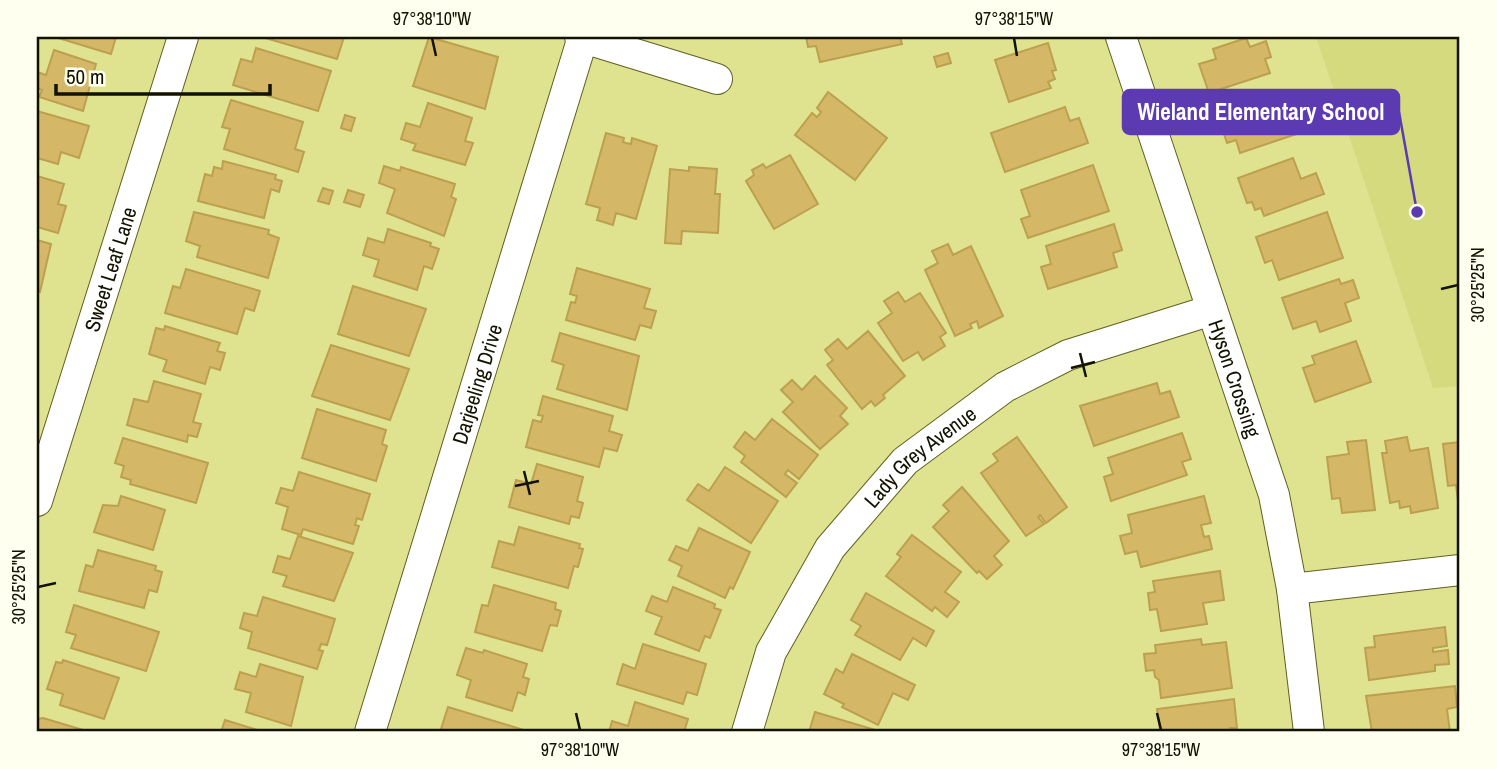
<svg xmlns="http://www.w3.org/2000/svg" width="1497" height="769" viewBox="0 0 1497 769" font-family="'Archivo Narrow',sans-serif">
<style>
.built{fill:#d6da7e}
.building{fill:#d4b867;stroke:#bca04f;stroke-width:2}
.lines{fill:none;stroke-linecap:round;stroke-linejoin:round}
.street-casing{stroke:#5f6021;stroke-width:32}
.street{stroke:#fff;stroke-width:30}
.ticks{fill:none;stroke:#121200;stroke-width:2.5}
.labels{text-anchor:middle;dominant-baseline:central;stroke-width:5;stroke-linejoin:round;paint-order:stroke}
.street-label{font-size:21px;fill:#121200;stroke:#feffef}
.leader{fill:none;stroke:#5c3ab2;stroke-width:2.5}
.callout-dot{fill:#5c3ab2;stroke:#feffef;stroke-width:2.5}
.callout{fill:#5c3ab2;stroke:#5c3ab2;stroke-width:2.5}
.callout-label{font-size:23px;text-anchor:middle;font-weight:bold;fill:#fff}
.neatline{fill:none;stroke:#121200;stroke-width:2.5}
.ticks-label{font-size:18px;text-anchor:middle;fill:#121200}
</style>
<rect width="100%" height="100%" fill="#dfe390"/>
<polygon class="built" points="1316,37 1460,37 1460,386 1433,388"/>
<g class="building">
<polygon points="55,37 116,37 111,54"/>
<polygon points="262,37 344,37 337,59"/>
<polygon points="429,37 498,57 485,109 413,86"/>
<polygon points="806,37 900,37 902,44 820,62 816,46 808,47"/>
<polygon points="1246,38 1250,47 1266,41 1271,57 1265,59 1270,73 1209,93 1199,64 1216,59 1213,49"/>
<polygon points="1048,43 1056,70 1052,71 1055,79 1048,82 1051,88 1009,102 995,60"/>
<polygon points="256,48 331,71 318,111 233,85 241,59 252,62"/>
<polygon points="54,50 96,64 83,111 39,97 42,90 37,88 37,72 46,75"/>
<polygon points="948,53 951,63 937,67 934,57"/>
<polygon points="828,92 887,138 855,180 795,135 812,113 817,117 821,112 817,108"/>
<polygon points="1289,92 1294,109 1303,105 1311,129 1240,153 1236,140 1227,143 1218,116"/>
<polygon points="231,100 303,122 295,149 304,152 298,172 224,149 230,129 222,127"/>
<polygon points="428,103 472,118 465,141 473,143 465,165 413,150 416,144 401,139 406,123 420,127"/>
<polygon points="1065,107 1070,121 1079,118 1088,143 1005,172 991,133"/>
<polygon points="37,111 89,126 79,158 61,152 58,164 37,158"/>
<polygon points="345,115 355,118 351,131 341,128"/>
<polygon points="606,133 624,138 623,142 626,143 631,144 632,138 657,146 636,219 616,213 613,225 597,220 600,208 586,204"/>
<polygon points="790,155 818,204 774,229 746,181 754,175 752,170 763,164 766,168"/>
<polygon points="1293,158 1301,179 1316,173 1324,194 1264,216 1261,208 1255,210 1252,202 1247,203 1238,178"/>
<polygon points="223,161 276,175 275,179 282,181 279,192 271,189 264,218 198,201 205,174 212,176 214,167 222,169"/>
<polygon points="1093,165 1109,211 1028,238 1021,219 1030,216 1021,190"/>
<polygon points="384,166 400,171 401,167 455,184 451,197 456,199 444,236 387,213 395,189 379,183"/>
<polygon points="689,167 717,169 715,194 720,194 718,233 682,231 681,244 665,243 670,169 689,171"/>
<polygon points="37,176 64,184 58,204 66,206 58,233 37,227"/>
<polygon points="323,188 333,191 329,204 318,201"/>
<polygon points="348,190 364,195 360,207 344,202"/>
<polygon points="194,212 269,230 268,234 279,238 268,278 197,257 200,246 186,241"/>
<polygon points="1327,212 1343,258 1279,280 1272,260 1265,263 1256,237"/>
<polygon points="1114,224 1122,250 1113,253 1117,267 1048,289 1041,267 1051,264 1046,246"/>
<polygon points="388,229 431,243 430,246 439,249 432,269 424,266 417,290 374,276 379,260 363,255 368,238 384,243"/>
<polygon points="37,240 51,244 40,292 37,291"/>
<polygon points="948,244 953,255 971,246 1003,316 979,328 977,321 970,324 972,328 955,336 925,270 938,263 932,251"/>
<polygon points="577,268 650,289 644,308 656,311 651,328 640,325 635,340 566,320 571,302 575,303 577,296 570,294"/>
<polygon points="186,269 260,291 254,311 245,308 237,334 165,313 173,286 180,288"/>
<polygon points="1339,279 1341,284 1353,280 1359,298 1345,303 1351,321 1320,332 1316,321 1293,329 1282,298"/>
<polygon points="353,286 426,309 409,356 338,334"/>
<polygon points="898,292 905,302 920,293 946,333 940,337 945,346 923,360 918,352 903,361 878,323 892,313 884,301"/>
<polygon points="165,326 220,343 217,351 225,353 220,370 210,367 205,384 163,371 167,360 149,354 156,328 164,330"/>
<polygon points="868,331 905,376 883,395 885,398 875,406 871,401 862,409 827,365 833,360 825,350 838,339 847,349"/>
<polygon points="560,333 639,356 627,410 557,389 564,365 552,361"/>
<polygon points="1356,341 1371,382 1315,402 1303,368 1315,364 1312,356"/>
<polygon points="331,345 409,369 390,420 312,396"/>
<polygon points="815,376 847,408 840,416 848,424 820,449 783,412 793,402 781,390 792,380 802,390"/>
<polygon points="154,381 201,394 193,422 201,424 197,437 188,435 187,442 127,425 134,399 148,402"/>
<polygon points="1157,383 1160,394 1170,391 1179,417 1094,446 1080,406"/>
<polygon points="543,396 613,416 609,431 622,435 617,451 604,448 599,467 526,447 533,420 541,422 543,416 538,415"/>
<polygon points="317,409 386,430 382,444 387,446 376,481 302,458"/>
<polygon points="772,419 818,455 799,479 788,470 785,474 797,483 786,497 741,462 745,456 734,447 745,432 755,440"/>
<polygon points="1182,433 1191,459 1182,462 1187,475 1111,501 1104,477 1113,474 1108,458"/>
<polygon points="1017,437 1067,507 1046,523 1040,515 1038,517 1044,524 1026,536 981,473 998,461 993,454"/>
<polygon points="1407,437 1410,451 1428,448 1438,508 1411,513 1410,506 1400,508 1399,501 1390,503 1382,453 1387,453 1385,441"/>
<polygon points="123,438 208,463 196,503 130,484 131,480 121,477 124,466 115,463"/>
<polygon points="1366,440 1375,510 1342,513 1340,498 1332,499 1327,457 1349,454 1347,442"/>
<polygon points="1460,442 1460,501 1458,501 1456,485 1448,486 1443,444"/>
<polygon points="537,464 583,477 577,501 583,503 579,518 571,516 569,524 509,507 516,480 531,484"/>
<polygon points="725,467 778,501 751,543 687,500 698,484 709,491"/>
<polygon points="299,472 370,494 362,520 357,518 355,525 359,526 353,544 303,529 301,535 282,529 288,507 276,503 281,488 293,491"/>
<polygon points="962,487 1009,541 994,556 1002,565 987,579 979,571 977,573 933,527 949,511 943,505"/>
<polygon points="121,496 165,510 153,550 94,532 103,505 118,506"/>
<polygon points="1204,496 1211,523 1201,525 1204,537 1209,536 1212,549 1141,567 1137,551 1125,554 1120,536 1132,533 1128,515"/>
<polygon points="519,527 580,544 579,548 583,549 578,567 574,566 568,588 492,567 499,541 514,545"/>
<polygon points="699,528 750,552 733,589 730,587 725,598 678,576 682,566 669,560 676,546 688,551"/>
<polygon points="912,535 961,572 945,592 959,602 947,617 935,607 932,611 886,576 901,557 897,554"/>
<polygon points="298,536 353,553 334,601 283,586 287,576 273,572 278,556 290,559"/>
<polygon points="98,550 156,566 155,570 162,572 157,592 149,590 144,608 79,591 86,565 93,567"/>
<polygon points="1220,571 1224,600 1203,603 1207,624 1161,631 1157,609 1150,610 1148,593 1155,592 1153,581"/>
<polygon points="494,585 556,603 555,609 561,611 557,626 550,625 542,651 475,632 482,605 488,606"/>
<polygon points="673,587 715,604 714,608 721,610 710,638 705,636 699,651 655,634 662,617 646,611 652,596 667,602"/>
<polygon points="866,593 934,631 926,646 913,638 900,660 855,635 861,626 851,620"/>
<polygon points="263,597 335,619 327,645 321,644 319,650 323,651 317,669 248,648 252,632 240,628 244,613 257,616"/>
<polygon points="74,605 159,632 146,671 71,648 76,635 66,632"/>
<polygon points="1445,627 1447,646 1433,648 1433,652 1448,650 1449,664 1435,665 1435,671 1369,680 1365,648 1375,647 1374,636"/>
<polygon points="1201,639 1202,645 1226,642 1232,688 1161,698 1159,680 1155,677 1154,670 1146,671 1144,654 1156,653 1155,645"/>
<polygon points="643,644 706,664 697,695 687,692 683,704 617,684 623,664 635,669"/>
<polygon points="466,648 483,653 484,650 527,664 523,677 529,679 525,695 518,692 512,711 466,697 471,680 457,675"/>
<polygon points="852,654 915,685 908,700 893,693 878,725 842,707 844,704 824,694 836,669 843,673"/>
<polygon points="63,660 119,678 104,719 60,705 63,694 47,689 56,662 62,663"/>
<polygon points="260,664 303,677 291,726 246,712 251,693 235,689 240,672 256,677"/>
<polygon points="1455,686 1457,707 1447,709 1450,732 1372,732 1366,696"/>
<polygon points="1234,699 1237,728 1230,728 1230,732 1148,732 1160,730 1157,709"/>
<polygon points="635,702 688,719 684,732 609,732 612,721 628,726"/>
<polygon points="448,707 524,730 523,732 440,732"/>
<polygon points="815,712 882,732 809,732"/>
<polygon points="43,718 90,732 37,732 37,719"/>
<polygon points="225,720 264,732 221,732"/>
</g>
<g class="lines">
<g class="street-casing">
<g id="street">
<polyline points="580,37 717,79"/>
<path id="s1" d="M1121 37 1274 495 1292 589 1309 732"/>
<path id="s2" d="M37 501 183 37"/>
<polyline points="1292,589 1460,570"/>
<path id="s3" d="M370 732 583 37"/>
<path id="s4" d="M747 732 771 652 830 548 905 461 1005 387 1068 355 1212 310"/>
</g>
</g>
<use href="#street" class="street"/>
</g>
<path class="ticks" d="M432 38 436 56M1014 38 1017 56M1441 289 1458 285M1080 353 1086 377M1071 368 1095 362M524 471 530 495M515 486 539 481M38 587 56 583M576 713 580 730M1157 713 1161 730"/>
<g class="labels">
<g class="street-label">
<text stroke="none"><textPath href="#s2" startOffset="243">Sweet Leaf Lane</textPath></text>
<text stroke="none"><textPath href="#s1" startOffset="360">Hyson Crossing</textPath></text>
<text stroke="none"><textPath href="#s3" startOffset="364">Darjeeling Drive</textPath></text>
<text stroke="none"><textPath href="#s4" startOffset="332">Lady Grey Avenue</textPath></text>
</g>
</g>
<path class="leader" d="M1417 212L1399 112"/>
<circle class="callout-dot" cx="1417" cy="212" r="7"/>
<rect class="callout" x="1123" y="90" width="276" height="44" rx="7"/>
<g class="callout-label">
<text x="1261" y="120">Wieland Elementary School</text>
</g>
<rect width="1497" height="769" fill="none" stroke="#feffef" stroke-width="77"/>
<path d="M56 84v10h214v-10" fill="none" stroke="#121200" stroke-width="3.5"/>
<text x="66" y="84" font-size="21" fill="#121200" stroke="#feffef" stroke-width="5" paint-order="stroke">50 m</text>
<rect x="38" y="38" width="1420" height="692" class="neatline"/>
<g class="ticks-label">
<text x="432" y="25">97°38'10"W</text>
<text x="1014" y="25">97°38'15"W</text>
<text transform="translate(1478 285) rotate(-90)" y="6">30°25'25"N</text>
<text transform="translate(19 587) rotate(-90)" y="6">30°25'25"N</text>
<text x="580" y="756">97°38'10"W</text>
<text x="1161" y="756">97°38'15"W</text>
</g>
</svg>
